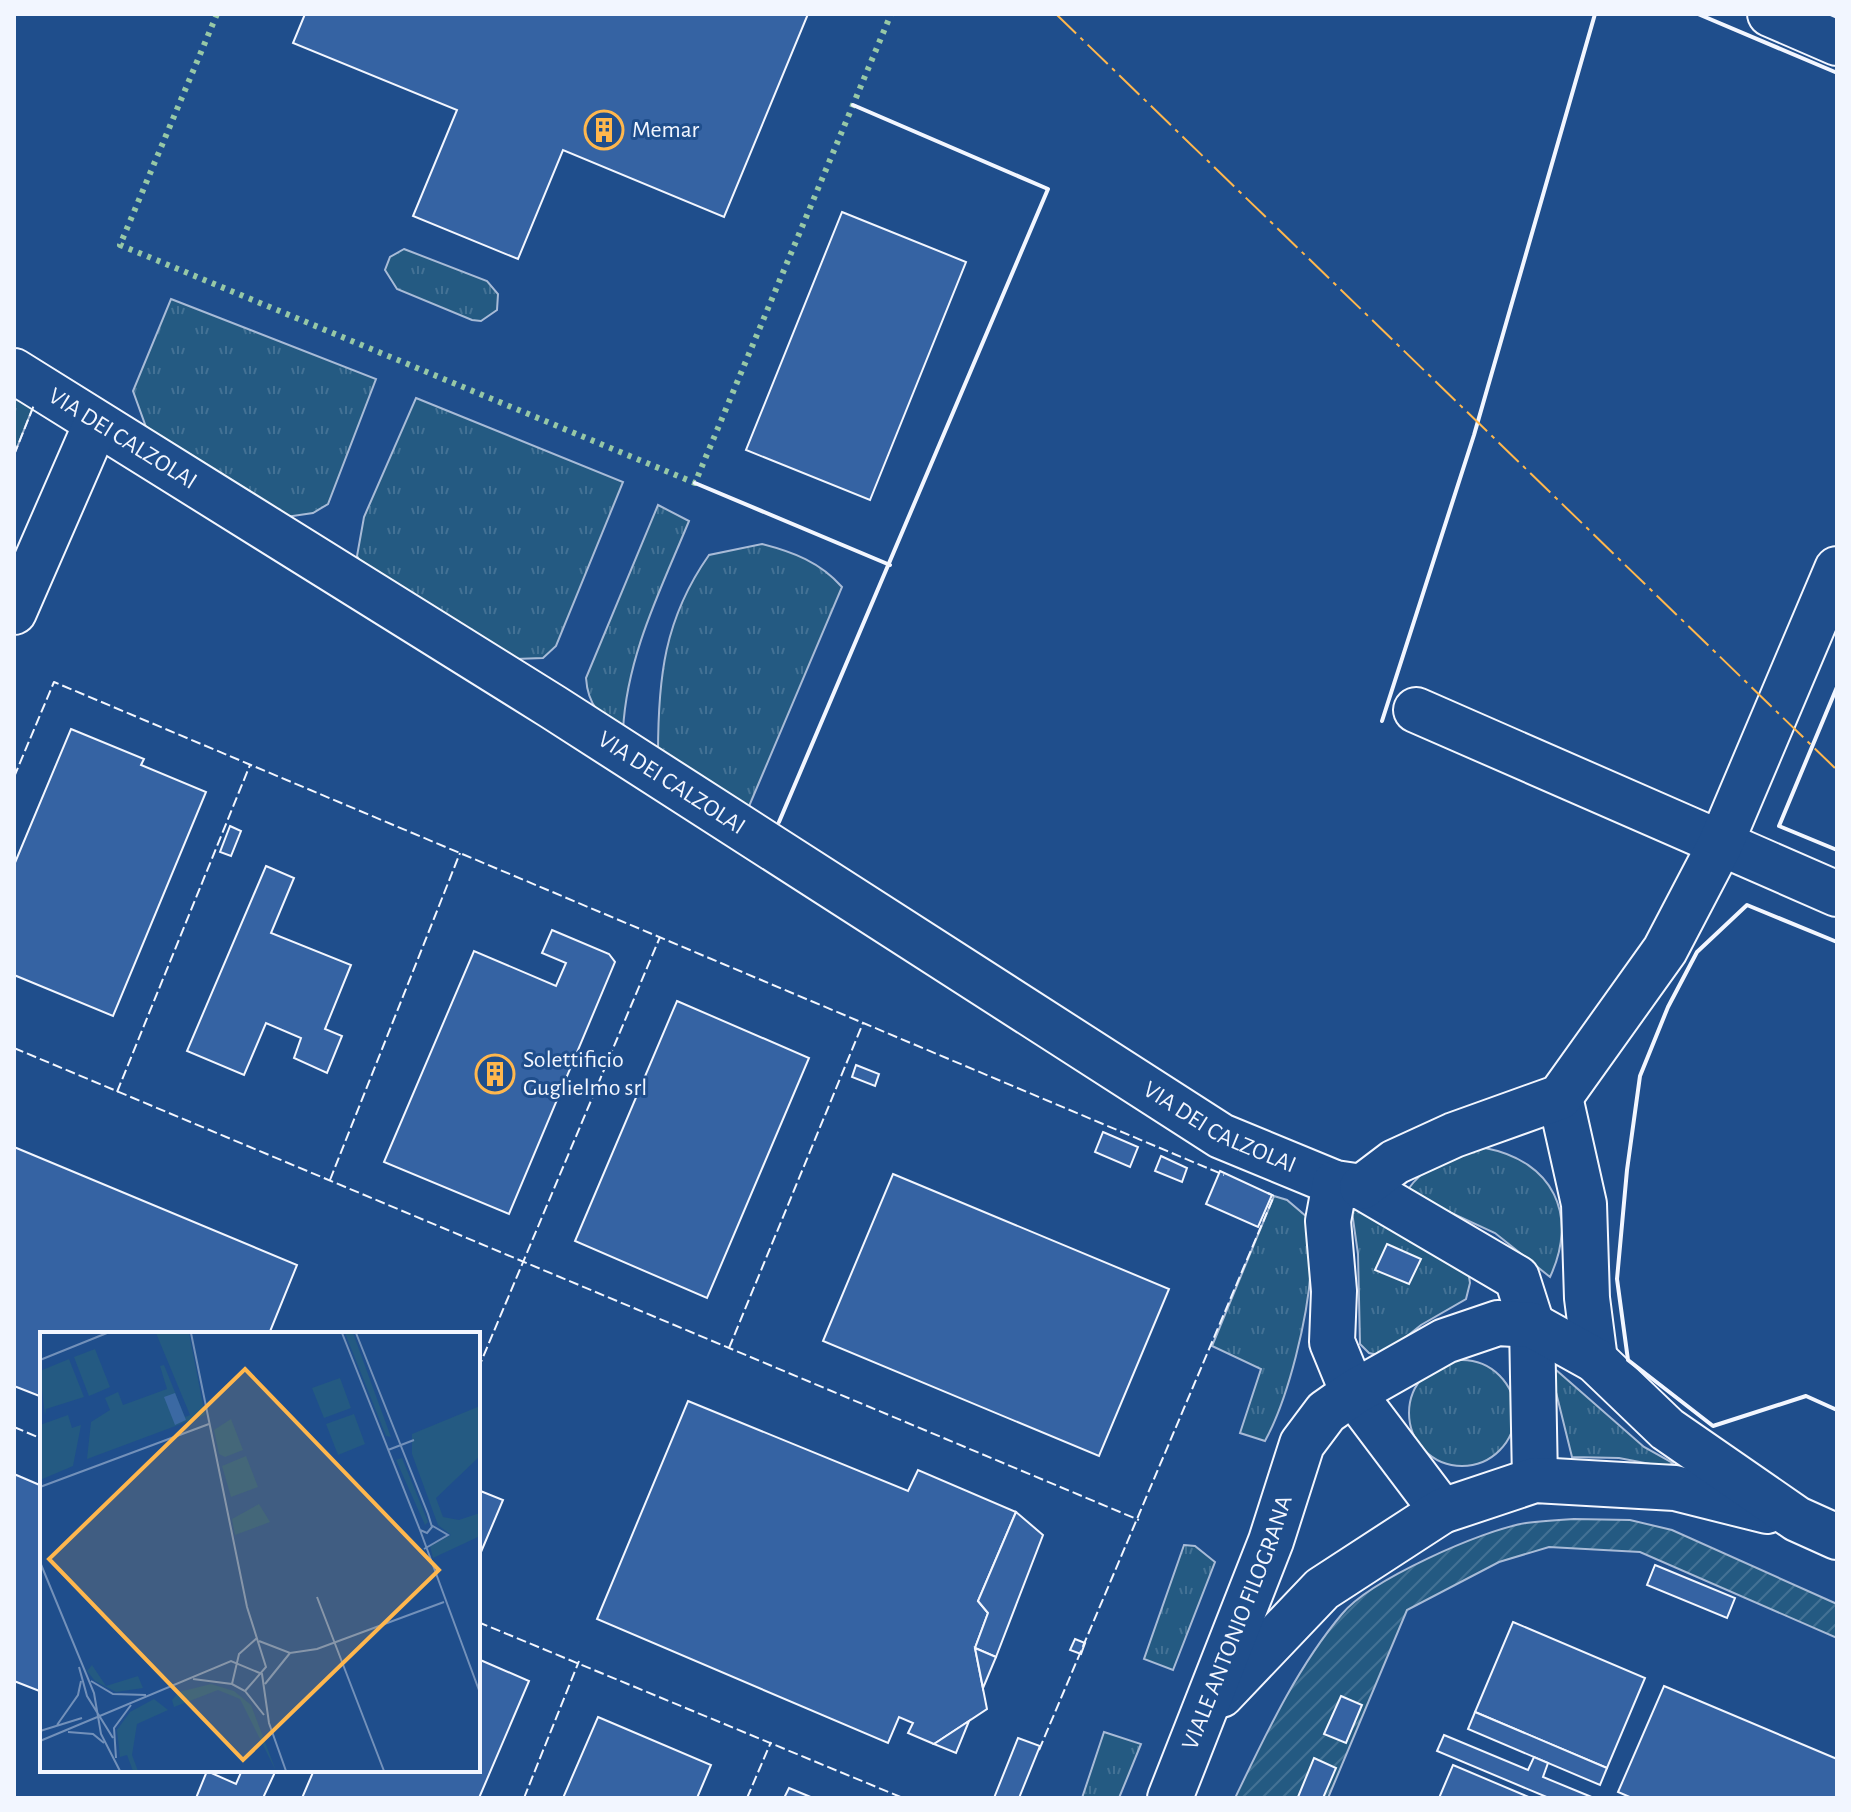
<svg xmlns="http://www.w3.org/2000/svg" width="1851" height="1812" viewBox="0 0 1851 1812" font-family="'Alegreya Sans',sans-serif">
<style>
.grass{fill:url(#grass-tufts);stroke:#a8bbd7;stroke-width:2}
.garden{fill:url(#garden-furrows);stroke:#a8bbd7;stroke-width:2}
.building{fill:#3563a3;stroke:#f2f6ff;stroke-width:2}
.lines{fill:none;stroke-linecap:round;stroke-linejoin:round}
.minor-casing{stroke:#f2f6ff;stroke-width:48}
.major-casing{stroke:#f2f6ff;stroke-width:48}
.minor{stroke:#1f4e8c;stroke-width:44}
.major{stroke:#1f4e8c;stroke-width:44}
.hedge{stroke:#97c8a6;stroke-width:6;stroke-dasharray:4 6;stroke-linecap:butt}
.fence{stroke:#f2f6ff;stroke-width:2;stroke-dasharray:10 4;stroke-linecap:butt}
.wall{stroke:#f2f6ff;stroke-width:4}
.power{stroke:#ffb74d;stroke-width:2;stroke-dasharray:28 6 4 6;stroke-linecap:butt}
.labels{text-anchor:middle;dominant-baseline:central;stroke-width:6;stroke-linejoin:round;paint-order:stroke}
.poi-label{font-size:24px;fill:#f2f6ff;stroke:#1f4e8c;text-anchor:start}
.street-label{font-size:24px;fill:#f2f6ff;stroke:#1f4e8c}
.inset-road{fill:none;stroke:#7391ba;stroke-width:2}
.view{fill:#ffb74d;fill-opacity:0.15;stroke:#ffb74d;stroke-width:4}
.inset-edge{fill:none;stroke:#f2f6ff;stroke-width:4}
</style>
<defs>
<pattern id="grass-tufts" width="24" height="20" patternUnits="userSpaceOnUse" patternTransform="scale(2)"><rect width="24" height="20" fill="#245a82"/><path d="M3 7l-1-3M5 7V3M7 7l1-3M15 17l-1-3M17 17v-4M19 17l1-3" fill="none" stroke="#447295"/></pattern>
<pattern id="garden-furrows" width="10" height="10" patternUnits="userSpaceOnUse" patternTransform="scale(2)"><rect width="10" height="10" fill="#245a82"/><path d="M-1 1l2-2M0 10L10 0M9 11l2-2" fill="none" stroke="#447295"/></pattern>
</defs>
<rect width="100%" height="100%" fill="#1f4e8c"/>
<g class="grass">
<polygon points="404,249 487,281 498,294 497,310 481,321 472,320 397,289 385,270 390,257"/>
<polygon points="171,299 376,379 328,504 313,513 286,517 146,427 133,391"/>
<polygon points="14,389 35,402 14,455"/>
<polygon points="416,398 623,482 556,646 543,658 515,659 365,570 357,556 364,517"/>
<path d="M658 505 689 521C661 589 627 655 623 730 600 715 588 707 586 678Z"/>
<path d="M762 544C793 552 820 562 842 587L747 811 658 754C658 678 664 619 709 555Z"/>
<path d="M1485 1148C1553 1161 1579 1215 1550 1277L1495 1233 1406 1192C1426 1164 1451 1150 1485 1148Z"/>
<path d="M1274 1196 1287 1200 1307 1217C1308 1233 1312 1251 1311 1267 1308 1317 1289 1397 1265 1441L1240 1433 1261 1369 1212 1346Z"/>
<polygon points="1357,1208 1468,1270 1470,1283 1466,1299 1421,1325 1382,1356 1369,1353 1360,1344 1358,1254 1352,1212"/>
<circle cx="1462" cy="1413" r="53"/>
<polygon points="1555,1369 1644,1447 1673,1463 1666,1467 1619,1458 1572,1457 1551,1372"/>
<polygon points="1184,1545 1195,1546 1215,1562 1173,1670 1144,1659"/>
<polygon points="1104,1732 1141,1744 1119,1798 1082,1798"/>
</g>
<path class="garden" d="M1574 1519 1630 1520 1672 1530 1837 1604V1638L1640 1552 1549 1547 1499 1562 1407 1610 1328 1798H1235C1265 1736 1297 1667 1342 1614 1370 1580 1482 1530 1526 1523 1542 1521 1558 1520 1574 1519Z"/>
<g class="building">
<polygon points="305,14 808,14 724,217 563,150 518,259 413,216 457,110 293,43"/>
<polygon points="842,212 966,262 870,500 746,450"/>
<polygon points="71,729 144,759 141,765 206,792 113,1016 14,975 14,865"/>
<polygon points="230,826 241,831 231,856 220,852"/>
<polygon points="266,866 294,878 271,933 351,965 325,1029 342,1036 327,1073 294,1058 301,1038 266,1023 244,1075 187,1051"/>
<polygon points="552,930 609,954 615,962 509,1214 384,1162 474,951 556,986 566,963 542,953"/>
<polygon points="677,1001 809,1058 707,1298 575,1241"/>
<polygon points="856,1065 879,1074 875,1086 852,1077"/>
<polygon points="1103,1132 1138,1147 1130,1167 1095,1152"/>
<polygon points="14,1147 297,1265 269,1334 42,1334 42,1397 14,1386"/>
<polygon points="1161,1156 1187,1168 1182,1182 1155,1171"/>
<polygon points="1220,1171 1272,1195 1258,1227 1206,1204"/>
<polygon points="893,1174 1169,1289 1099,1456 823,1341"/>
<polygon points="1387,1244 1421,1259 1409,1284 1375,1270"/>
<polygon points="688,1401 908,1491 918,1470 1016,1512 978,1601 988,1613 975,1648 987,1709 934,1744 908,1733 913,1723 899,1717 888,1743 597,1619"/>
<polygon points="14,1474 42,1486 42,1692 14,1681"/>
<polygon points="478,1490 503,1500 478,1559"/>
<polygon points="1016,1512 1043,1535 996,1657 975,1648 988,1613 978,1601"/>
<polygon points="1655,1565 1735,1598 1727,1618 1647,1585"/>
<polygon points="1513,1622 1645,1678 1607,1768 1475,1712"/>
<polygon points="1075,1639 1085,1643 1081,1654 1070,1650"/>
<polygon points="975,1648 996,1657 983,1688"/>
<polygon points="478,1659 529,1681 479,1798 302,1798 314,1770 478,1770"/>
<polygon points="1664,1686 1837,1759 1837,1798 1632,1798 1618,1792"/>
<polygon points="1341,1696 1362,1705 1346,1743 1324,1734"/>
<polygon points="1475,1712 1607,1768 1600,1785 1468,1729"/>
<polygon points="598,1717 711,1765 697,1798 563,1798"/>
<polygon points="969,1721 956,1753 934,1744"/>
<polygon points="1444,1735 1528,1770 1534,1757 1548,1763 1543,1777 1594,1798 1549,1798 1437,1751"/>
<polygon points="1018,1738 1040,1746 1019,1798 994,1798"/>
<polygon points="1314,1758 1336,1768 1323,1798 1301,1798 1298,1797"/>
<polygon points="1453,1765 1531,1798 1439,1798"/>
<polygon points="242,1770 276,1770 263,1798 196,1798 207,1771 236,1784"/>
<polygon points="789,1788 813,1798 784,1798"/>
</g>
<g class="lines">
<g class="minor-casing">
<g id="minor">
<polyline points="1770,14 1837,43"/>
<path id="s1" d="M14 371 553 707 1221 1136 1335 1183 1362 1187 1517 1278 1532 1325 1535 1480"/>
<polyline points="14,612 96,424"/>
<polyline points="1416,710 1837,894"/>
<polyline points="1560,1097 1584,1204 1587,1298 1595,1360"/>
<polyline points="1335,1183 1328,1221 1334,1291 1332,1342 1353,1393 1442,1511"/>
<polyline points="1362,1187 1395,1162 1454,1135 1560,1097 1665,950 1720,845 1837,569"/>
</g>
</g>
<g class="major-casing">
<g id="major">
<polyline points="1221,1695 1322,1589 1442,1511 1535,1480 1675,1488 1767,1511"/>
<path id="s2" d="M1170 1798 1271 1541 1302 1444 1326 1412 1353 1393 1445 1341 1498 1323 1532 1325 1595 1360 1667 1429 1797 1519 1837 1537"/>
</g>
</g>
<use href="#minor" class="minor"/>
<use href="#major" class="major"/>
<polyline class="hedge" points="217,14 120,245 695,483 891,14"/>
<g class="fence">
<polyline points="14,455 34,405"/>
<polyline points="14,777 54,682 1224,1175"/>
<polyline points="14,1048 1139,1520"/>
<polyline points="117,1092 250,765"/>
<polyline points="330,1180 460,853"/>
<polyline points="729,1348 863,1023"/>
<polyline points="478,1369 660,937"/>
<polyline points="14,1427 42,1439"/>
<polyline points="478,1622 903,1798"/>
<polyline points="1039,1750 1274,1196 1268,1193"/>
<polyline points="524,1798 579,1661"/>
<polyline points="747,1798 771,1742"/>
</g>
<g class="wall">
<polyline points="1698,14 1835,72"/>
<polyline points="695,483 890,565"/>
<polyline points="1837,687 1779,826 1837,850"/>
<polyline points="1382,721 1474,435 1595,14"/>
<polyline points="779,822 1048,189 853,105"/>
<polyline points="1837,942 1747,905 1697,952 1668,1007 1640,1076 1627,1170 1617,1279 1628,1360 1713,1426 1806,1396 1837,1410"/>
</g>
<polyline class="power" points="1056,14 1837,770"/>
</g>
<defs>
<g id="building-ring" transform="scale(2)"><circle r="9.5" fill="#1f4e8c" stroke="#ffb74d" stroke-width="1.5"/><path d="M-4-6H4V6H1V3H-1V6H-4ZM-2.5-4.3h1.7v1.8h-1.7ZM.8-4.3h1.7v1.8H.8ZM-2.5-1h1.7V.8h-1.7ZM.8-1h1.7V.8H.8Z" fill="#ffb74d"/></g>
</defs>
<g fill-rule="evenodd">
<use href="#building-ring" x="604" y="130"/>
<use href="#building-ring" x="495" y="1074"/>
</g>
<g class="labels">
<g class="poi-label">
<text x="632" y="130">Memar</text>
<text x="523" y="1060">Solettificio<tspan x="523" dy="28">Guglielmo srl</tspan></text>
</g>
<g class="street-label">
<text stroke="none"><textPath href="#s1" startOffset="128">VIA DEI CALZOLAI</textPath></text>
<text stroke="none"><textPath href="#s1" startOffset="776">VIA DEI CALZOLAI</textPath></text>
<text stroke="none"><textPath href="#s1" startOffset="1424">VIA DEI CALZOLAI</textPath></text>
<text stroke="none"><textPath href="#s2" startOffset="188">VIALE ANTONIO FILOGRANA</textPath></text>
</g>
</g>
<g transform="translate(40 1332)">
<rect width="440" height="440" fill="#1f4e8c"/>
<path d="M116 1H149L165 83 47 127 51 90 70 78 65 66 78 60 83 73 127 57 120 34 124 33 145 85 150 83ZM305 1H313L351 105 346 104ZM55 17 70 55 49 64 34 25ZM29 27 44 65 6 77 5 84 0 39ZM300 46 311 76 284 86 272 56ZM440 74V124L396 166 403 185 419 188 440 181V204L393 226 390 214 411 203 398 193 372 122V102ZM314 82 325 112 298 123 286 92ZM28 83 32 96 41 93 33 134 0 148V93ZM191 87 203 118 185 125 179 122 174 98ZM206 124 218 155 191 165 182 134ZM362 126 388 190 385 193 356 128ZM219 172 230 190 195 203 192 187ZM52 333 66 354 98 344 103 356 76 360 55 349 47 339Z" fill="#245a82"/>
<path d="M171 352 194 359 211 373 236 439 200 367 178 358 134 375 132 368 139 360ZM114 367 128 378 97 392 92 423 98 439H93L87 423 80 425 77 398 90 380Z" fill="#245a82"/>
<path d="M135 61 146 88 135 93 124 65Z" fill="#3b69a3"/>
<path class="inset-road" d="M151 1 207 275 226 335 205 359M302 1 380 198 387 201 392 195 388 182 316 1M0 28 67 1M348 118 374 108M0 155 169 92M380 198 440 361M384 217 408 203 391 193M0 230 54 361 61 402 80 439M277 265 344 439M219 309 250 321 277 317 404 270M39 335 47 364 73 406M153 347 192 352 205 359 224 383M51 349 73 362 106 363M192 352 199 322 217 306M225 352 250 321M17 393 38 363 41 349M0 399 42 386M28 400 53 402 64 411M0 409 191 329 222 342 229 391 246 439M76 426 74 396 91 373"/>
<path class="view" d="M205 37 399 238 203 428 9 227Z"/>
<rect width="440" height="440" class="inset-edge"/>
</g>
<rect width="1851" height="1812" fill="none" stroke="#f2f6ff" stroke-width="32"/>
</svg>
